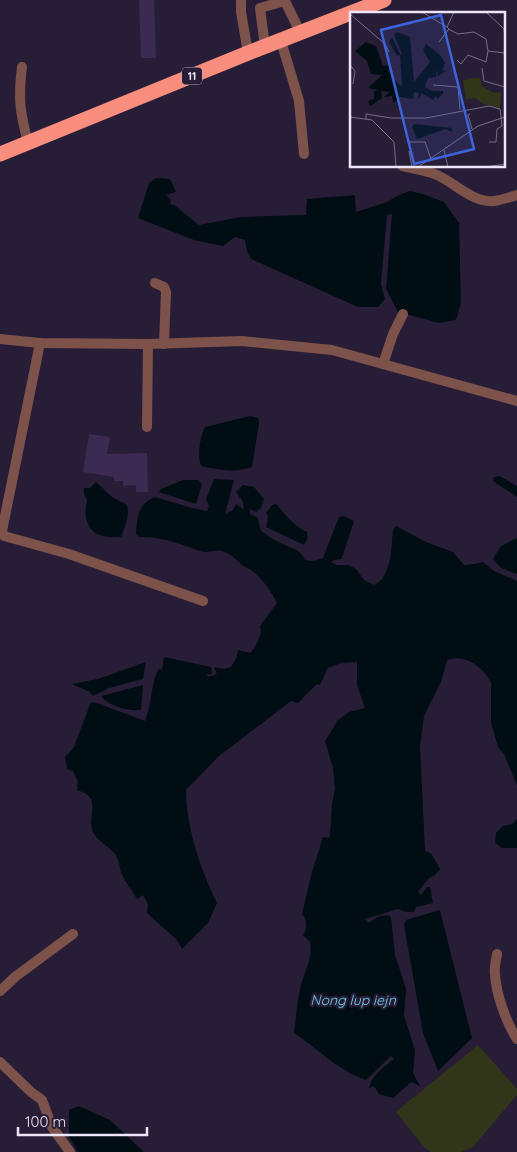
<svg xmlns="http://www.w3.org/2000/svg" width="517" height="1152" viewBox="0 0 517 1152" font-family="Quicksand,sans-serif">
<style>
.green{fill:#313618}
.water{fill:#000d12}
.building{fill:#3b2a52}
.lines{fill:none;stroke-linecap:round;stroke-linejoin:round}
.minor{stroke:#7d524b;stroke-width:10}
.highway{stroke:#f98e7e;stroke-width:15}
.labels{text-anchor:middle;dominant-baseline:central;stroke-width:4.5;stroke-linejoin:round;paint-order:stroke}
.shield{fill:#281d37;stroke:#b2aabe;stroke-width:1}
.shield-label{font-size:11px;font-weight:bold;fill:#ede6f8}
.water-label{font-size:14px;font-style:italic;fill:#6bd1ec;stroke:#281d37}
.inset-road{fill:none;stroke:#776d84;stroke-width:1}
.view{fill:#3c65dd;fill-opacity:0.15;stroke:#3c65dd;stroke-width:2.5}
.inset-edge{fill:none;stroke:#ede6f8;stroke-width:2.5}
</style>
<rect width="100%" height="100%" fill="#281d37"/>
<polygon class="green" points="478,1045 517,1089 517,1095 472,1148 461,1152 431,1152 425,1148 396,1112"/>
<g class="water">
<polygon points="156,178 170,179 176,192 166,195 171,200 170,204 174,205 199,225 241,217 306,215 307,199 355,195 356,212 387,202 399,195 410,191 423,194 444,202 459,223 461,303 457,317 455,320 439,323 398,312 386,289 392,214 387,215 381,284 385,299 378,307 358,307 251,259 247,251 245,240 235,237 223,246 194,240 138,218 149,183"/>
<path d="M250 416 258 418 259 423 252 467C236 473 218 470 201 466 197 456 200 436 205 427Z"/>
<polygon points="499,476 517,486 517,497 493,481 494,477"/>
<path d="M214 479 234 480 225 514 233 510 236 504 244 510 243 502 236 492 243 485 254 487 264 499 261 508 256 512 250 509V514L257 517 261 531C267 535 272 539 279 542 289 548 300 548 305 560L314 561 323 558 339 517 344 516 354 521 343 555 341 559 334 560 331 562 337 565H348L356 569 364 580 374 585C392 577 391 547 393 530L396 526 426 542 453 552 464 565 474 564 483 562 494 571 517 581V785L504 754 498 747 491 722V682C482 666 465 654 447 660L441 682 424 716 420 746 425 851 431 853 440 869 434 876 429 878 418 892 421 895 427 887H430L433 903 416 907 414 912H406L398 909 365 919 368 923 380 916 388 915 391 917 395 955 406 989 404 1016 415 1050 413 1073 420 1086 411 1082 393 1098 379 1094 374 1086 369 1088C371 1076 385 1066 394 1059L391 1056 366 1080C340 1072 317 1048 294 1033 296 1018 297 1003 300 989 304 972 313 959 310 942L303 935C308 928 307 920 302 914L312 872 323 837 329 838 330 835 332 805 335 788 333 768 325 741 338 720 349 712 365 708 357 685V662L341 663 328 668 320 685 317 684 298 703 291 701 219 756 186 790C186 827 201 871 217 903L208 923 182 949 177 940 147 913 148 904 143 895 137 899C132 890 124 881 121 872 119 864 119 860 115 854 108 845 98 842 93 832 86 816 104 797 77 790L78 782 73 771 67 769 65 757 74 747 91 702 97 703 145 721C151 708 152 677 159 669L162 670 164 657 211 667 212 674H207L208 677 217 674 214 667 224 669 231 667 236 659 238 650 250 653C256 647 263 634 260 626L277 603C271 591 262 578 251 570 248 568 244 567 241 564 235 559 230 553 222 551 214 549 208 554 200 551 180 544 160 536 140 537L136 534C137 517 138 504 155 497L192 508 207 511 209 506 206 499Z"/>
<polygon points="183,480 198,480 202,484 196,504 159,492 161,489"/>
<path d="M96 482 112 497 127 505C130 516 125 526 121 537 115 537 106 538 100 535 85 530 84 513 87 500L84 494V488H90Z"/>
<path d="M276 504C286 515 293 526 307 532L308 538 304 545 266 527 268 517 266 513 272 505Z"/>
<polygon points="517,538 517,574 501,568 493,559 501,546"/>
<polygon points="146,662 143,679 109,688 93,696 90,692 72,684 98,679"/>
<path d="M143 685 141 710C127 711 111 707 101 696Z"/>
<polygon points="517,819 517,848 502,848 495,843 496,833 503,826 512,824"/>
<polygon points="440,910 472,1038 438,1071 423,1033 404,925 406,920"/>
<polygon points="79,1106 110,1120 144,1152 78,1152 69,1137 69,1110"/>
</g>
<g class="building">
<polygon points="139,0 154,0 156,58 141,58"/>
<polygon points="89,434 110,437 107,454 147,453 148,492 136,492 136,485 123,486 123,481 114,481 114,477 83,472"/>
</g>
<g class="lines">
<g class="minor">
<polyline points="241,0 241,12 248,53"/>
<polyline points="281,41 299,101 304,154"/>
<polyline points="265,47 260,8 285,1 301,34"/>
<path d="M22 67C18 99 20 112 28 143"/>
<path d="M402 166C414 169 426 170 437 175 455 183 473 203 494 201 502 200 510 197 517 195"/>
<polyline points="155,283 164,287 166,292 164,344"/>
<polyline points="0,339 40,343 148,344 242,341 332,350 517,401"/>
<polyline points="40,343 2,531 4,536 69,554 203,601"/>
<polyline points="383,364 393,334 403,314"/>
<polyline points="147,427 148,344"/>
<path d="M497 954C496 960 494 968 495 974 496 994 506 1022 517 1039"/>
<polyline points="0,991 15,977 73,934"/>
<polyline points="0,1062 31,1092 42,1100 52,1127 70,1152"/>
</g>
<polyline class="highway" points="0,154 248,53 384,0"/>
</g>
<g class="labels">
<rect class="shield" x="182" y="67.5" width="20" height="17" rx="4"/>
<g class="shield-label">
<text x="192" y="76">11</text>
</g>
<g class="water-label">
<text x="353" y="1000">Nong lup iejn</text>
</g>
</g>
<g transform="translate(350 12)">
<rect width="155" height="155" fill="#281d37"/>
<path d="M120 66H130L132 74 144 81 151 80 150 96 133 92 125 86 116 87 113 69Z" fill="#313618"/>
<path d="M47 20 60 25 64 70 80 50 73 38 76 32 90 43 95 51 92 58 96 59 88 64 87 57 86 65 78 66 75 75 82 79H93V82L87 87 86 84 83 88 72 81 68 87 69 81 64 80 63 87 50 85 44 91 42 84 34 85 40 80 31 79 32 86 20 94 18 89 24 87V79L29 78 18 76 32 63 21 62 17 49 5 39 16 30 26 34 33 54 42 53 38 59 48 72 52 74 50 43 47 44 39 30 42 25 50 42H52L44 23ZM64 112 102 116V120L95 117 67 127 62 115Z" fill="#000d12"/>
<path class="inset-road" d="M72 0 97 15M104 0 97 15 100 18 108 22 124 20 136 27 138 39 155 41M136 0 154 17 155 27M0 2 35 32 39 40M89 30 99 17M107 48 111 52 118 43 136 50 138 39M0 53 5 59 3 72M132 56 134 69 155 75M83 73 108 75 110 98M120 102 118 103 122 117M0 105 22 108 44 130 46 155M16 107V102L41 106H76L139 94 150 97 152 114 147 117 146 130H139M58 130H75L81 147M94 138 98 155M59 139 62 155M68 155 128 114 155 105M135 155 155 152"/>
<path class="view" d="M91 3 124 137 64 152 31 18Z"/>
<rect width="155" height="155" class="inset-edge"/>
</g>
<path d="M18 1127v8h129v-8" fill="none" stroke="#ede6f8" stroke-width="2.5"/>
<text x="25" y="1127" font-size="15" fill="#ede6f8" stroke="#281d37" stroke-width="4" paint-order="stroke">100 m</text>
</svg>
